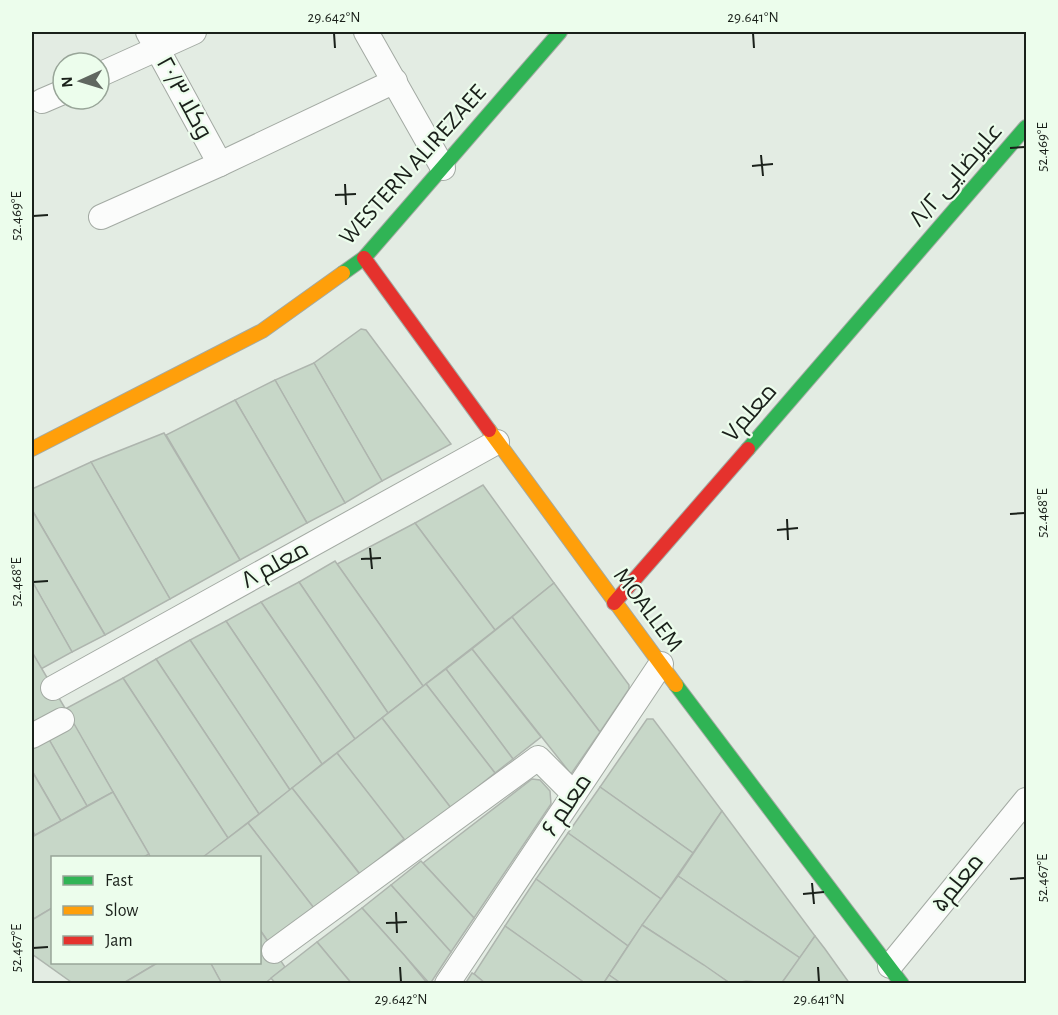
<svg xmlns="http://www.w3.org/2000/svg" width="1058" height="1015" viewBox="0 0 1058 1015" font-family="'Alegreya Sans',Cairo,sans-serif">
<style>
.building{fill:#c7d7c8;stroke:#aeb5ae;stroke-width:1.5}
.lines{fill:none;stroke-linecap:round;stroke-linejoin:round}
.street-casing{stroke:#a3aaa3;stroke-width:26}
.fast-casing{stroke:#a3aaa3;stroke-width:16}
.slow-casing{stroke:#a3aaa3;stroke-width:16}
.jam-casing{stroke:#a3aaa3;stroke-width:16}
.street{stroke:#fbfcfb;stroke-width:24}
.fast{stroke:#30b455;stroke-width:14}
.slow{stroke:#ff9f0a;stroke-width:14}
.jam{stroke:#e5322d;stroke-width:14}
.ticks{fill:none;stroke:#1a201a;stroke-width:2}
.labels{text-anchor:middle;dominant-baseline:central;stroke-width:4.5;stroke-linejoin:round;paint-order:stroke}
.street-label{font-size:24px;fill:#1a201a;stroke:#ecfdec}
.neatline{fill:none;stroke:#1a201a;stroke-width:2}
.ticks-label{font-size:15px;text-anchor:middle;fill:#1a201a}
</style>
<rect width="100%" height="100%" fill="#e3ece3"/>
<g class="building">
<polygon points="361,329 366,330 451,444 382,481 314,363"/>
<polygon points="314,363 382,481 345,503 275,380"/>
<polygon points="275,380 345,503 307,523 235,400"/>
<polygon points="235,400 307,523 240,560 166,435"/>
<polygon points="164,433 240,560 170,599 91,462"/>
<polygon points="91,462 170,599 105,635 32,510 32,489"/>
<polygon points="483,485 554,583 495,630 415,523"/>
<polygon points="32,510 105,635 72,652 32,581"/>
<polygon points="415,523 495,630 423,686 337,564"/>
<polygon points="335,561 423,686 388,713 299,582"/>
<polygon points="32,581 72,652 41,669 32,652"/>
<polygon points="299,582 388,713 355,739 261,602"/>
<polygon points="554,583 629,685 629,689 600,732 512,617"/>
<polygon points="261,602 355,739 322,764 226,621"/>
<polygon points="512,617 600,732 571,774 472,649"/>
<polygon points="226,621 322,764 290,790 190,640"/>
<polygon points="190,640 290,790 259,814 156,659"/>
<polygon points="472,649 541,737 513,759 446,669"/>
<polygon points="32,652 69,715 43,729 37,720 32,722"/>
<polygon points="156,659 259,814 228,838 123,678"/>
<polygon points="446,669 513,759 495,773 426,684"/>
<polygon points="123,678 228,838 203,858 151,858 65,709"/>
<polygon points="426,684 495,773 451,808 382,718"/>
<polygon points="69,715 113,792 87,806 43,729"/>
<polygon points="382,718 451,808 406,843 337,753"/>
<polygon points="647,719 653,719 722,811 693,853 600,787"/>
<polygon points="47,736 87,806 61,821 32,771 32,745"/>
<polygon points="337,753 404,839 360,874 292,788"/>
<polygon points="32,771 61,821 35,835 32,829"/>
<polygon points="532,779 540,780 550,791 551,804 474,918 423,863"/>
<polygon points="600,787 693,853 661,899 568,833"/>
<polygon points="292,788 362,877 317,912 248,823"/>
<polygon points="113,792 149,854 142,858 52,858 52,908 32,920 32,837"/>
<polygon points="722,811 815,936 800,958 678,876"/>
<polygon points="248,823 317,912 272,947 260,930 260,858 203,857"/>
<polygon points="568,833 661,899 628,946 536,879"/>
<polygon points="421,861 474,918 451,952 391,885"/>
<polygon points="678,876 800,958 781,984 746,981 731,984 642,925"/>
<polygon points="536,879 628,946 603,984 586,984 505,926"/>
<polygon points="391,885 451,952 430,984 362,908"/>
<polygon points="52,908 52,962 159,962 122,984 74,984 32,954 32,920"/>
<polygon points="362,908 405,956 428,984 352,984 317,942"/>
<polygon points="642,925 704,965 731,984 622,984 609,975"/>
<polygon points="505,926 563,967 586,984 486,984 474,974"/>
<polygon points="260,930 285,967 264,984 222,984 210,962 260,962"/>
<polygon points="815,936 825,949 850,984 781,984"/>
<polygon points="317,942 352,984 276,984 271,978"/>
<polygon points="159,962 210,962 222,984 122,984"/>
<polygon points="472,973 474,974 486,984 465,984"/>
<polygon points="609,975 622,984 603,984"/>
</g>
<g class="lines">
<g class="street-casing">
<g id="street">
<polyline points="148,32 220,164"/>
<polyline points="366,32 443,168"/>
<polyline points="99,75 194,32"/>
<polyline points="42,101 63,92"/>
<polyline points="101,217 220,164 395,81"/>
<polyline points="53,688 497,442"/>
<polyline points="32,736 62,720"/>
<polyline points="274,951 538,758 574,794"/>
<polyline points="890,966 1026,800"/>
<polyline points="447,984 661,664"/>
</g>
</g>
<g class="fast-casing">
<g id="fast">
<polyline points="343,273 364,258 560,32"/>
<polyline points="748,449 1026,127"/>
<polyline points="676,685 902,984"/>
</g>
</g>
<g class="slow-casing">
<g id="slow">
<polyline points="489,430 676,685"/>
<polyline points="32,449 262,331 343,273"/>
</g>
</g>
<g class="jam-casing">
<g id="jam">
<polyline points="364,258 489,430"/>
<polyline points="614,603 748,449"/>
</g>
</g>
<use href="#street" class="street"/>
<use href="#fast" class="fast"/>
<use href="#slow" class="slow"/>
<use href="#jam" class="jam"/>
</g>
<path class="ticks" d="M334 33 335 48M753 33 754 48M1010 148 1025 147M761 155 763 176M752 166 773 164M345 184 346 205M335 195 356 194M33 216 48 215M1010 514 1025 513M787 519 788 540M777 530 798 528M370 548 372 569M361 559 381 558M33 582 48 581M1010 879 1025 878M812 883 814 904M803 894 824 892M396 912 397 933M386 923 407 922M33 948 48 947M400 967 401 982M818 967 819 982"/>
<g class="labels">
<g class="street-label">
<text transform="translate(184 98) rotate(61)">وکلا ۲۰/۳</text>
<text transform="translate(413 165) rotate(-48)">WESTERN ALIREZAEE</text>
<text transform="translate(956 175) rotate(-49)">علیرضایی ۸/۲</text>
<text transform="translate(750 413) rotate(-49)">معلم۷</text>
<text transform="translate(275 565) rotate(-29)">۸ معلم</text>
<text transform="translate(648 610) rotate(53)">MOALLEM</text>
<text transform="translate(567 805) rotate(-56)">۶ معلم</text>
<text transform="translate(958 883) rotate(-51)">معلم۵</text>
</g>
</g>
<rect width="1058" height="1015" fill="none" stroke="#ecfdec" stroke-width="66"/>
<rect x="51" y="856" width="210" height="108" fill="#ecfdec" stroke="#98a598" stroke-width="1.5"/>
<rect x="63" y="876" width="30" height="9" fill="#30b455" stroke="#98a598" stroke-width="1.5"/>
<text x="105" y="886" font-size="18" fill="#1a201a">Fast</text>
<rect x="63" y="906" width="30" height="9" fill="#ff9f0a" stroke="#98a598" stroke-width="1.5"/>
<text x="105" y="916" font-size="18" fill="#1a201a">Slow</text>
<rect x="63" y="936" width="30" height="9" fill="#e5322d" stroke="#98a598" stroke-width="1.5"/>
<text x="105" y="946" font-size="18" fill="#1a201a">Jam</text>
<g transform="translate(81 81) rotate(266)"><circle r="28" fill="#ecfdec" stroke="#98a598" stroke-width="1.5"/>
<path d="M0-4.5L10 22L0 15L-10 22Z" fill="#606760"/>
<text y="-9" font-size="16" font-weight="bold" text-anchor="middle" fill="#1a201a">N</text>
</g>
<rect x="33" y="33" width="992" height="949" class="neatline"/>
<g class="ticks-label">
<text x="334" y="22">29.642°N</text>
<text x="753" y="22">29.641°N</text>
<text transform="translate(1042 147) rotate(-90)" y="5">52.469°E</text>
<text transform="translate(16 216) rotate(-90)" y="5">52.469°E</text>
<text transform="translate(1042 513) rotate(-90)" y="5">52.468°E</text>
<text transform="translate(16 582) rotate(-90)" y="5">52.468°E</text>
<text transform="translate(1042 878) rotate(-90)" y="5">52.467°E</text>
<text transform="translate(16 948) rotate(-90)" y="5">52.467°E</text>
<text x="401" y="1004">29.642°N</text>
<text x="819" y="1004">29.641°N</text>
</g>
</svg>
